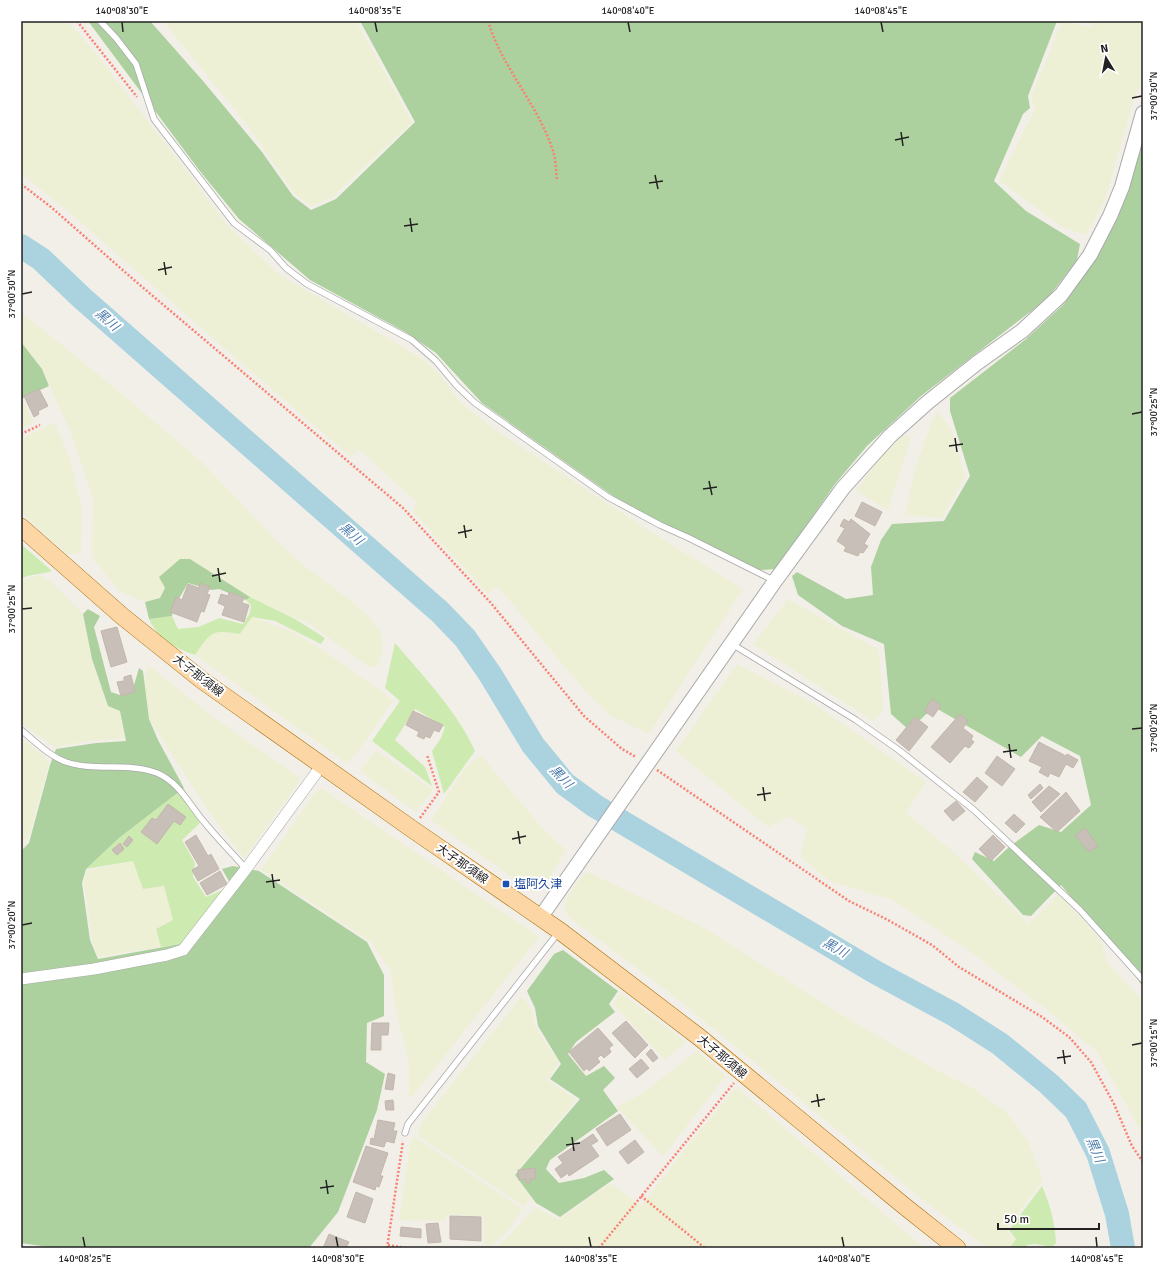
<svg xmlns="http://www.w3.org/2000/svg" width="1164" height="1269" viewBox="0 0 1164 1269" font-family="Signika,'Noto Sans JP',sans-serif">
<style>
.farmland{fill:#eef0d5}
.grass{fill:#cdebb0}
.forest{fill:#add19e}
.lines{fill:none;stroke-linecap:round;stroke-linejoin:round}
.river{stroke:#aad3df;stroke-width:24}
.building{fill:#c7bfb8;stroke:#c4b6ab}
.service-casing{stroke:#a9a9a9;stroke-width:7}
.minor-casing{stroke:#a9a9a9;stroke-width:12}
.tertiary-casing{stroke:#a9a9a9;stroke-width:16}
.primary-casing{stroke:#a06b00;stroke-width:18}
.path{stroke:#fa8072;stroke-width:2.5;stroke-dasharray:2 2;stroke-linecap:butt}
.service{stroke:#fff;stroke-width:5.5}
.minor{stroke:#fff;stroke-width:11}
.tertiary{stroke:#fff;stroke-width:14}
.primary{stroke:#fcd6a4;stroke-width:17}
.ticks{fill:none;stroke:#222;stroke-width:1.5}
.transit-dot{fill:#1a4fb4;stroke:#fff;stroke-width:1.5}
.labels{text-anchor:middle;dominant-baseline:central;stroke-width:4;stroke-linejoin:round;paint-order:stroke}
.street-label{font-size:12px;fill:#222;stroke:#fff}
.transit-label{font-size:12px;fill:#164399;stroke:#fff;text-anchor:start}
.water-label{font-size:13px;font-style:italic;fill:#4a7aab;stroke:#fff}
.neatline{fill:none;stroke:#222;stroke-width:1.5}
.ticks-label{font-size:10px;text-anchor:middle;fill:#222}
</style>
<rect width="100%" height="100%" fill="#f2efe9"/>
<g class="farmland">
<polygon points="21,21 67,21 91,47 229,227 280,275 418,356 438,372 459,401 490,426 637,523 743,589 649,734 611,716 588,694 497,586 488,594 413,512 416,502 359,449 351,457 224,348 62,206 21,174"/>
<polygon points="163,21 356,21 412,122 333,197 311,206 295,194 247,125"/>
<polygon points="1062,21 1090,27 1092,21 1143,21 1143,78 1133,103 1105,200 1086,235 1062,227 999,180 1035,110 1031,97"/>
<polygon points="21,312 110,384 203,463 276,540 302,564 348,598 370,618 381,633 383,649 378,665 370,668 310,624 257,601 190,559 160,598 145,602 119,591 92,557 93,498 70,431 42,369 21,342"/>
<polygon points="22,398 34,422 21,429 21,399"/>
<polygon points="938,412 952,431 965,476 942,518 905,515 914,472 932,421"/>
<polygon points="54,422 70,459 82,509 81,552 68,555 21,513 21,439"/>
<polygon points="905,434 911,438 888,510 856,491 879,459"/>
<polygon points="40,575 50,581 83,614 92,659 108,706 120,711 124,739 95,740 55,747 21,723 21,582 30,577"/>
<polygon points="788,599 879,650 883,709 873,721 753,644"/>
<polygon points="252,617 291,631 326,652 384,693 393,701 356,754 347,763 195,655 208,635 223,631 240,634"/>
<polygon points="737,664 814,704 926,782 906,813 950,849 1029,924 1059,894 1101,940 1108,964 1143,1000 1143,1135 1097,1052 1047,1010 964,947 893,900 829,881 800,856 807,829 789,817 768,827 676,751"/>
<polygon points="148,665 216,719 299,777 298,783 246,856 242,856 206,807 149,719 144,681"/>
<polygon points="21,738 44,756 49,764 29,837 21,845"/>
<polygon points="376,750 433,790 416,812 360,771"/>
<polygon points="481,755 542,828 566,850 546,883 538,891 530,890 431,820 465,768"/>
<polygon points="323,789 539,937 413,1096 409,1096 409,1062 394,1003 391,971 371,942 261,870 316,791"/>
<polygon points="133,861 164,886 173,920 156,929 161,947 98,957 92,939 84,883 85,871"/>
<polygon points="588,872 701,926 847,1018 940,1072 971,1087 1006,1112 1028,1141 1043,1180 1006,1229 1015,1241 1010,1248 989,1248 964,1231 923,1200 671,994 570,918 564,910 568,896 582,876"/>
<polygon points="621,993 686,1042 665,1060 613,1004"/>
<polygon points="521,997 526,1001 532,1011 535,1027 559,1062 547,1080 576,1100 514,1175 531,1198 523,1206 417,1135 422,1122"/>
<polygon points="697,1051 726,1076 663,1156 617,1107 643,1093"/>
<polygon points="735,1089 739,1089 924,1248 497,1248 536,1207 558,1220 611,1183 641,1206 693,1139"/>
<polygon points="414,1137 522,1209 510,1228 490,1248 486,1248 484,1239 484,1217 447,1214 444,1221 399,1220 410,1144"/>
</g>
<g class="grass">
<path d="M21 544 52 571C41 575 31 573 21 579Z"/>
<path d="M250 597 295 619 325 638 321 644 275 621 252 617 240 634C211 629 211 632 195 655 176 649 157 638 149 619L172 616 178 629 199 627 219 618 243 624 250 613 251 605 246 600Z"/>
<path d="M395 643C423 676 457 711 475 751L444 794 432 751 441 738 445 727 415 709 395 740 425 767 432 786 372 741 400 701 385 688Z"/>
<polygon points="184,788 200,823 182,840 195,863 193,877 206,897 225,889 181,944 161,947 156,929 173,920 164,886 143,889 133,861 86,869 119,838"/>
<path d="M1042 1186C1050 1205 1055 1222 1056 1243L1052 1247 1035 1244 1027 1245 1026 1248H1010L1016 1239 1009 1230Z"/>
</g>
<g class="forest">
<polygon points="88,21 150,21 203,81 262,152 293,196 311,210 336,199 415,122 360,21 1057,21 1028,96 1030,108 1023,114 994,181 1026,211 1080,244 1077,260 1047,299 921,396 867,446 835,484 776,569 760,570 659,521 616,498 482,403 436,353 407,333 310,280 239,219 199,170"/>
<polygon points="1143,133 1143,987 1129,967 1061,885 1031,916 1023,915 972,859 975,852 994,861 1009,847 1039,825 1061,832 1091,805 1080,756 1042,736 1021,757 934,707 909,730 891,714 884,644 842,626 798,595 792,576 797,572 846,599 873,595 871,567 881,540 892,524 944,521 970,476 950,411 950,398 1026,339 1064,304 1094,262 1121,203"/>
<polygon points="21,342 42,369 49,386 21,399"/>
<polygon points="180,559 190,559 250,597 246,600 219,589 212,590 188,583 173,609 172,616 149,619 145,602 160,598 165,588 159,577"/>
<polygon points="88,609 100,616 94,627 111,692 120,695 132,692 139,668 143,671 149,719 158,740 184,788 119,838 86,869 82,883 90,940 98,959 180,944 230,883 222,869 233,866 259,871 367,942 384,975 384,1016 367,1023 366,1062 385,1074 377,1110 338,1212 309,1248 55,1248 21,1243 21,851 29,843 50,765 56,749 96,743 126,741 120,711 108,706 92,659 83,614"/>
<polygon points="563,950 618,991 609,1004 615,1012 576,1042 568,1054 586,1076 604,1066 615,1078 603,1090 618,1111 550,1160 546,1169 559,1183 584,1178 604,1170 614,1179 560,1217 536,1203 515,1175 580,1099 550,1079 561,1064 538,1026 535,1008 527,991 554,954"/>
</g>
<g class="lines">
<polyline class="river" points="21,246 41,259 82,298 440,612 465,638 490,674 533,745 565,784 595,806 875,972 953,1014 1000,1044 1049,1084 1076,1110 1098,1153 1117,1214 1123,1248"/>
</g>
<g class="building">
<polygon points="39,389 48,406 38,411 39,414 34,417 24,396"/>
<polygon points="862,502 882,512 875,526 855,516"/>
<polygon points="844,519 849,522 851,519 870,534 864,544 868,546 863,553 860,552 858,556 844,551 846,547 837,541 845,528 840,526"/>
<polygon points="200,583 210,587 207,594 210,595 204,612 201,611 197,622 170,612 176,597 182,600 188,584 199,588"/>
<polygon points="229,592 244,597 242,603 249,605 244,622 222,615 225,606 218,603 221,594 228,596"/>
<polygon points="117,627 127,662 111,667 101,631"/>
<polygon points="131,675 135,692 121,696 117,682 124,681 124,677"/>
<polygon points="932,699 941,705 933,717 924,711"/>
<polygon points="413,711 443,725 439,732 434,730 430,738 425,736 424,739 417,736 419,732 406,725"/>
<polygon points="960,714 968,721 963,728 973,736 971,739 974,742 969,748 965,746 950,763 931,747"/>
<polygon points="915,717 928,727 909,751 896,740"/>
<polygon points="1039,742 1066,756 1067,754 1078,760 1073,768 1066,764 1059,777 1050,773 1048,777 1039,772 1042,767 1029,761"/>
<polygon points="997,756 1015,769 1002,786 985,773"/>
<polygon points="977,777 988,787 975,802 963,792"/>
<polygon points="1040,784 1043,788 1031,799 1028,795"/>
<polygon points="1049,786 1060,794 1041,812 1032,802"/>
<polygon points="1066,792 1080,811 1057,832 1040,817"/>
<polygon points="956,801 965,811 953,821 944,811"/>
<polygon points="168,804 186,817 180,825 174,821 157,844 141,832 152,818 156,820"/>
<polygon points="1014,814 1025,824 1016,833 1005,823"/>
<polygon points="1085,828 1098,846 1089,852 1075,835"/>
<polygon points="196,835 208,856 211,854 219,869 198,881 192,870 199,866 185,842"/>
<polygon points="993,835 1005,847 991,861 979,849"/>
<polygon points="129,836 133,840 127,847 123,844"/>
<polygon points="120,843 124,849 117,855 112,850"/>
<polygon points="220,871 227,884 207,895 200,883"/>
<polygon points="626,1021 648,1045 635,1058 612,1033"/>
<polygon points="372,1023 389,1023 388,1035 381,1035 381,1050 371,1050"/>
<polygon points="598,1028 613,1045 609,1048 611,1052 604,1058 601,1055 597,1058 600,1062 589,1071 587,1068 584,1071 569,1052"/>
<polygon points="651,1049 658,1058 653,1062 646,1054"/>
<polygon points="641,1059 649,1068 637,1078 629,1069"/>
<polygon points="388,1073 395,1075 393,1090 385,1089"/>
<polygon points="393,1100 394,1110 386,1110 385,1101"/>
<polygon points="620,1114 631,1130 607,1146 596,1129"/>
<polygon points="378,1120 395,1123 393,1131 397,1131 394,1143 386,1141 384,1147 370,1144 371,1138 374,1139"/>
<polygon points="593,1134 598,1141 591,1145 599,1156 569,1176 568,1173 561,1178 555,1169 563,1163 558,1157"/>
<polygon points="635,1140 644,1152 628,1164 619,1152"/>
<polygon points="366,1146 388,1153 380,1176 383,1176 379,1187 376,1186 375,1190 353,1182"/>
<polygon points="535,1168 536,1179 530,1179 530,1183 526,1183 526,1179 519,1180 518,1170"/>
<polygon points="356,1192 373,1199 365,1223 347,1217"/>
<polygon points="450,1216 481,1217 481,1241 450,1239"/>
<polygon points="438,1223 441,1242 428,1243 426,1224"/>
<polygon points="401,1227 421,1229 421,1238 400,1236"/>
<polygon points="329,1234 349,1242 346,1248 323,1248"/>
</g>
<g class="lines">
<g class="service-casing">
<g id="service">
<polyline points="100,21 116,38 136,64 154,119 234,223 270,250 286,268 307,284 412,340 436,361 457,386 475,403 608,497 660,525 689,538 775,581"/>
<polyline points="732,644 856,720 900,751 974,810 1080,910 1143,980"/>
<path d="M21 730C35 741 49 756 66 762 95 772 128 762 157 773 179 782 190 806 205 823 218 839 233 854 246 869"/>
<polyline points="405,1133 408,1124 558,933"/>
</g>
</g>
<g class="minor-casing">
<polyline id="minor" points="21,979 94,969 167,955 183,950 246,869 322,765"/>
</g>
<g class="tertiary-casing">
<polyline id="tertiary" points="540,918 775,581 843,488 890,436 928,402 977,363 1022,331 1061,295 1090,255 1110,216 1122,187 1143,113"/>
</g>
<g class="primary-casing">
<polyline id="primary" points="21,527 122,616 203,681 412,829 560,931 699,1037 903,1205 957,1248"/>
</g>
<g class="path">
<polyline points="77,21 137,97"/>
<path d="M488 21C502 68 538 104 553 151 556 160 556 171 557 181"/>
<polyline points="21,184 51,207 134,280 403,508 490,602 584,716 622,749 636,757"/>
<polyline points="21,434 40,425"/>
<polyline points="657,770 849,901 888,920 932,945 959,967 1042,1017 1069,1037 1091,1062 1114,1104 1132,1146 1143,1162"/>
<polyline points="420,818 439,792 427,755"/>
<polyline points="641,1196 705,1248"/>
<polyline points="388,1245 406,1248"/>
<polyline points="387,1248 403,1141"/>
<polyline points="599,1248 734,1083"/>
</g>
<use href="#service" class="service"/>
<use href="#minor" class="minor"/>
<use href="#tertiary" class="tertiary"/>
<use href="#primary" class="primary"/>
</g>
<path class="ticks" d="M122 22 123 32M375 22 377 32M628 22 630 32M881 22 883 32M1132 98 1142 96M901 132 903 146M895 140 909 137M655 175 658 189M649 183 663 181M410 218 412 232M404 226 418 224M164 262 166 275M158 270 172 267M22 294 32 292M1132 414 1142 412M955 438 957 452M949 446 963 444M709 481 712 495M703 489 717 487M464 525 466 538M458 533 472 530M218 568 220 582M212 576 226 573M22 609 32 608M1132 729 1142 728M1009 744 1011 758M1003 752 1017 750M763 787 765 801M757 795 771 793M518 831 520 844M512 839 526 836M272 874 274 888M266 882 280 880M22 925 32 923M1132 1045 1142 1043M1063 1050 1065 1064M1057 1058 1071 1056M817 1094 819 1107M811 1102 825 1099M572 1137 574 1151M566 1145 580 1143M326 1180 328 1194M320 1188 334 1186M83 1237 85 1247M336 1237 338 1247M589 1237 591 1247M842 1237 844 1247M1096 1237 1097 1247"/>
<rect class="transit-dot" x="502" y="880" width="8" height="8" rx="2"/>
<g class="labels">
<g class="street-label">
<text transform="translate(198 676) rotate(38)">大子那須線</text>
<text transform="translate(462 864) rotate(35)">大子那須線</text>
<text transform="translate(722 1057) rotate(40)">大子那須線</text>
</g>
<g class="transit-label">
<text x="514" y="884">塩阿久津</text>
</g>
<g class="water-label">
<text transform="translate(107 320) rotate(41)">黒川</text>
<text transform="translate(351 534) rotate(41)">黒川</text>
<text transform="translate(561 777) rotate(46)">黒川</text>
<text transform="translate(835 948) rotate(29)">黒川</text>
<text transform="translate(1095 1150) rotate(67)">黒川</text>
</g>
</g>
<rect width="1164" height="1269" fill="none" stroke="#ffffff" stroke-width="44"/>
<g transform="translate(1106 58) rotate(350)" stroke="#ffffff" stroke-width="3" paint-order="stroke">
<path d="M0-3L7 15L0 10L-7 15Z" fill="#222222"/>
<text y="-6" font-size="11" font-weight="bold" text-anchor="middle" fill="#222222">N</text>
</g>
<path d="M998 1223v6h101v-6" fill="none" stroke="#222222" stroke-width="2"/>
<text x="1004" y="1223" font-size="12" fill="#222222" stroke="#ffffff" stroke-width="3" paint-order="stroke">50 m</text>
<rect x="22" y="22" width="1120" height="1225" class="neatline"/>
<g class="ticks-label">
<text x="122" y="14">140°08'30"E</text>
<text x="375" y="14">140°08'35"E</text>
<text x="628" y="14">140°08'40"E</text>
<text x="881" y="14">140°08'45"E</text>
<text transform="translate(1153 96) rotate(-90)" y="4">37°00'30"N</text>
<text transform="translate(11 294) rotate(-90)" y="4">37°00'30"N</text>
<text transform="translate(1153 412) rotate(-90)" y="4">37°00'25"N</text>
<text transform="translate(11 609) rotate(-90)" y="4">37°00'25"N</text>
<text transform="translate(1153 728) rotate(-90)" y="4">37°00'20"N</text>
<text transform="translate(11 925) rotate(-90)" y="4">37°00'20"N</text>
<text transform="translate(1153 1043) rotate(-90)" y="4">37°00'15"N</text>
<text x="85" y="1262">140°08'25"E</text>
<text x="338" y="1262">140°08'30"E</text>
<text x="591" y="1262">140°08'35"E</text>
<text x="844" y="1262">140°08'40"E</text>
<text x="1097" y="1262">140°08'45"E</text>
</g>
</svg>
